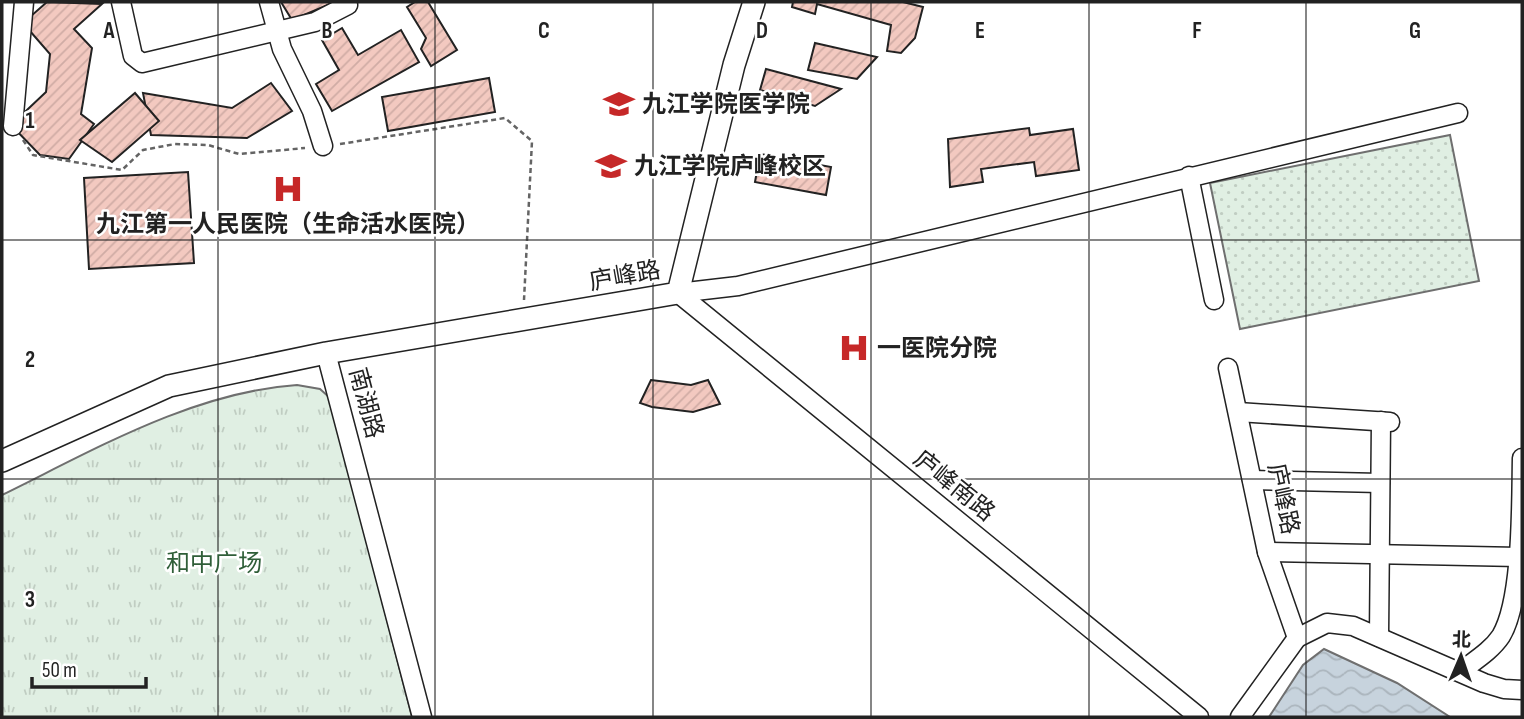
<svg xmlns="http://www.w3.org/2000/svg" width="1524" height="719" viewBox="0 0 1524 719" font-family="'Sofia Sans Condensed','Noto Sans SC',sans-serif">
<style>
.grass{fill:url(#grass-dots);stroke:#6f6f6f;stroke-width:2}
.park{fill:url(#park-tufts);stroke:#6f6f6f;stroke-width:2}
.water{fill:url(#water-waves);stroke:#6f6f6f;stroke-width:2}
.building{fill:url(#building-hatch);stroke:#222;stroke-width:2}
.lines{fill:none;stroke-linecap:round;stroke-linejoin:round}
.minor-casing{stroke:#222;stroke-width:21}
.major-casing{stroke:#222;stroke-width:24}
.path{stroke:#646464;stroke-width:2.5;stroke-dasharray:5 3.5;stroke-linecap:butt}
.minor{stroke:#fff;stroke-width:18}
.major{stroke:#fff;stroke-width:21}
.grid{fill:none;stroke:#222;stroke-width:2;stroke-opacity:0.55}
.labels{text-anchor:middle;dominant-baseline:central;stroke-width:5;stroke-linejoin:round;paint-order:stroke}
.poi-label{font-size:24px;font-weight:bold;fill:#222;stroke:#fff;text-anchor:start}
.street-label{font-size:24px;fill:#222;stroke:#fff}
.park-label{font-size:24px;fill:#2f5e38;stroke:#fff}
.grid-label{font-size:23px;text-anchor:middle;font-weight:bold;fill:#222;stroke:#fff;stroke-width:5;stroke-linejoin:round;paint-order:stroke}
</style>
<defs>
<pattern id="grass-dots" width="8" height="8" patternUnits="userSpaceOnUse" patternTransform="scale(1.75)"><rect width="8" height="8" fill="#e0efe3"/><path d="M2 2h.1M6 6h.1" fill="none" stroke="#c0cdc2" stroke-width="1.8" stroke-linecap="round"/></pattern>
<pattern id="park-tufts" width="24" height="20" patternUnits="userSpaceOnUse" patternTransform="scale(1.75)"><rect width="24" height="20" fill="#e0efe3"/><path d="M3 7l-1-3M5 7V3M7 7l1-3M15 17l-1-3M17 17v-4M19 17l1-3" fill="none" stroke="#c0cdc2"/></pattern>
<pattern id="water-waves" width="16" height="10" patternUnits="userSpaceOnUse" patternTransform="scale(1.75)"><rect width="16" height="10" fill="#c7d3dd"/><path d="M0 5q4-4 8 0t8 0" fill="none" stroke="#abb5bd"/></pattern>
<pattern id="building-hatch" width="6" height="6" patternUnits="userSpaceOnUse" patternTransform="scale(1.75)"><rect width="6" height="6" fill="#f3c9c0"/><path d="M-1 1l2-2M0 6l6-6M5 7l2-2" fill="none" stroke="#d0aca5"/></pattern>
</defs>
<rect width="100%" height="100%" fill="#fff"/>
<polygon class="grass" points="1450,135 1479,281 1240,329 1210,183"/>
<path class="park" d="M297 385 320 389 330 398 412 717H2V495C94 450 193 392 297 385Z"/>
<polygon class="water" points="1324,649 1397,683 1450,717 1269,717 1303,665"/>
<g class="building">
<polygon points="47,2 102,4 74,29 92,48 81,114 94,124 69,159 40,155 11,125 46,92 50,54 23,23"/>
<polygon points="281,2 335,2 292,20"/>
<polygon points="415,2 428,2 457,50 431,66 421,49 426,38 407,7"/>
<polygon points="793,2 903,2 923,7 915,38 901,53 887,51 891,25 817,4 815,14 792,7"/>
<polygon points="342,28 358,55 401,30 419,62 332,111 316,84 339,70 322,40"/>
<polygon points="815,43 877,57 857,79 808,70"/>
<polygon points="766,69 841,89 815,106 760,90"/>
<polygon points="489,78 495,112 388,131 382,97"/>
<polygon points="271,83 292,111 247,138 151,135 143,93 232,108"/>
<polygon points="135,93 159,121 112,162 80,140"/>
<polygon points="1029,128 1030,135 1073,129 1079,170 1036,176 1034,162 981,169 983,182 950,187 948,139"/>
<polygon points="760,154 831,167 826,195 755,182"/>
<polygon points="188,172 194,263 89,269 84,178"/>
<polygon points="651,380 691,385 708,380 720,404 693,412 652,407 640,403"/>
</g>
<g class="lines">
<g class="minor-casing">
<g id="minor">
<polyline points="121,2 133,56 142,63 315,22 348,5"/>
<polyline points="269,2 282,49 312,111 323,146"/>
<polyline points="13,126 24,2"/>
<polyline points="1189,176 1214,300"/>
<polyline points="678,293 738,286 1458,113"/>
<polyline points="678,293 1199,717"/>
<polyline points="326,353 422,717"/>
<polyline points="1228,368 1267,552 1297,638"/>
<polyline points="1238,412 1390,422"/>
<polyline points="1252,480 1380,483"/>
<polyline points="1267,552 1519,557"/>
<polyline points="1379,637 1381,421"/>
<path d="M1460 672C1474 661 1491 651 1501 636 1523 599 1521 502 1522 458"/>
<polyline points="1240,717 1297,638 1327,623 1353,626 1484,683 1504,689 1522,690"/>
</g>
</g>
<g class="major-casing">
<polyline id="major" points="2,461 169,386 326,353 678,293 734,65 754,2"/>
</g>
<g class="path">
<polyline points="23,140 33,155 122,170 143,150 175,144 208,145 239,154 305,148"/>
<polyline points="340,144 505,118 532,141 524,300"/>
</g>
<use href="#minor" class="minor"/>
<use href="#major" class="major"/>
</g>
<path class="grid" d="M218 2V717M435 2V717M653 2V717M871 2V717M1089 2V717M1306 2V717M2 240H1522M2 479H1522"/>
<defs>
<g id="university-bare" transform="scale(2.415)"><path d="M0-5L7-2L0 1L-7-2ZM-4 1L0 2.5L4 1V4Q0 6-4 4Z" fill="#c62828" stroke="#fff" stroke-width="2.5" paint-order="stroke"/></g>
<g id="hospital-bare" transform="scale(2.415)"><path d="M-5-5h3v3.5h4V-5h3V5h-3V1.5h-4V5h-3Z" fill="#c62828" stroke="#fff" stroke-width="2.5" paint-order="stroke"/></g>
</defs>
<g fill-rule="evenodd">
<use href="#university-bare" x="619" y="104"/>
<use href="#university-bare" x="611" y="166"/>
<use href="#hospital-bare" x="288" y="189"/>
<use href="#hospital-bare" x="854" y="348"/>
</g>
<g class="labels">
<g class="poi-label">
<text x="642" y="104">九江学院医学院</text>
<text x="634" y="166">九江学院庐峰校区</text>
<text x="288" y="224" text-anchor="middle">九江第一人民医院（生命活水医院）</text>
<text x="877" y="348">一医院分院</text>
</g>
<g class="street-label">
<text transform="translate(625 276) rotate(-10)">庐峰路</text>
<text transform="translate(366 403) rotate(75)">南湖路</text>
<text transform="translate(954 486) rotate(39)">庐峰南路</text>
<text transform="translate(1283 499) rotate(78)">庐峰路</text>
</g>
<g class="park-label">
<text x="214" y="563">和中广场</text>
</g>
</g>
<g class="grid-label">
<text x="109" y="38">A</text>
<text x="327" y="38">B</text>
<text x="544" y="38">C</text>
<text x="762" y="38">D</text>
<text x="980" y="38">E</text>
<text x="1197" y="38">F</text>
<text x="1415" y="38">G</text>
<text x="30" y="128">1</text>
<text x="30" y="367">2</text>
<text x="30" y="607">3</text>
</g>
<rect width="1524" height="719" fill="none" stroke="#222222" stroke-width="7"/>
<g transform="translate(1461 656) rotate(2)" stroke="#ffffff" stroke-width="5" paint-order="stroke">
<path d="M0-5L12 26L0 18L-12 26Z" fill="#222222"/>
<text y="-10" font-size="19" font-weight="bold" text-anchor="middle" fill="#222222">北</text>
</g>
<path d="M32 677v10h114v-10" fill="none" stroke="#222222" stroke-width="3.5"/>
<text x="42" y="677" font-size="21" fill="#222222" stroke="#ffffff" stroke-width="5" paint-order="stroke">50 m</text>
</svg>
